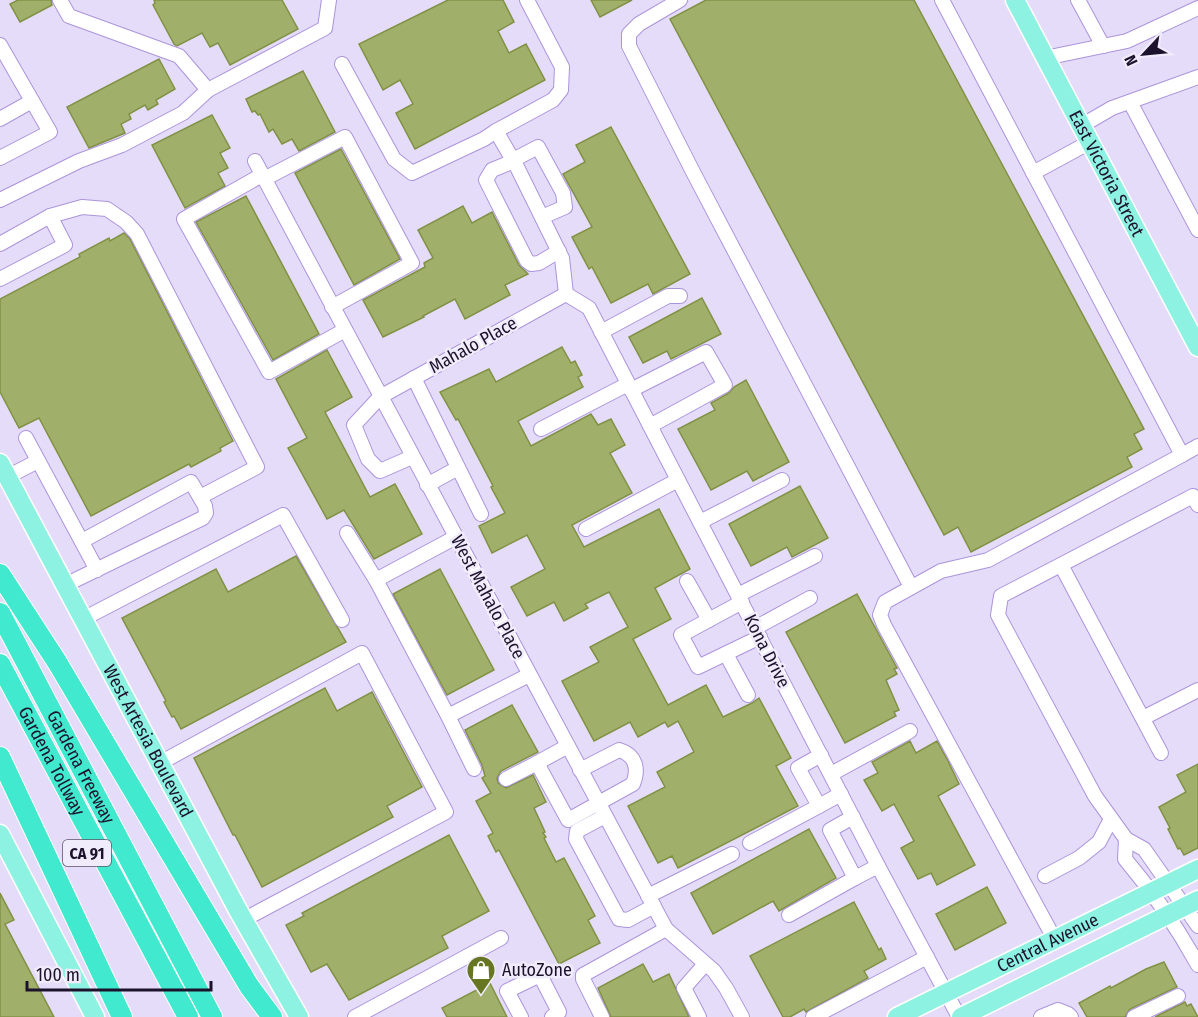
<svg xmlns="http://www.w3.org/2000/svg" width="1198" height="1017" viewBox="0 0 1198 1017" font-family="'Fira Sans Condensed',sans-serif">
<style>
.building{fill:#a0b06b;stroke:#819144;stroke-width:1.5}
.lines{fill:none;stroke-linecap:round;stroke-linejoin:round}
.minor-casing{stroke:#ac94db;stroke-width:16}
.major-casing{stroke:#fff;stroke-width:21}
.highway-casing{stroke:#fff;stroke-width:22}
.minor{stroke:#fff;stroke-width:14}
.major{stroke:#8df2e2;stroke-width:18}
.highway{stroke:#41e9ce;stroke-width:20}
.labels{text-anchor:middle;dominant-baseline:central;stroke-width:5;stroke-linejoin:round;paint-order:stroke}
.shield{fill:#f0ecfb;stroke:#5c536a;stroke-width:1.5}
.shield-label{font-size:16px;font-weight:bold;fill:#1c122c}
.street-label{font-size:18px;fill:#1c122c;stroke:#f0ecfb}
.poi-label{font-size:18px;fill:#1c122c;stroke:#f0ecfb;text-anchor:start}
</style>
<rect width="100%" height="100%" fill="#e5dcfa"/>
<g class="building">
<polygon points="18,0 51,0 52,5 20,22 10,4"/>
<polygon points="154,0 282,0 298,29 230,65 218,43 210,47 202,33 177,46 174,44 153,5 155,3"/>
<polygon points="448,0 503,0 514,22 498,31 509,53 526,44 545,80 415,149 396,113 413,104 400,80 383,90 359,44"/>
<polygon points="591,0 632,0 600,17"/>
<polygon points="706,0 914,0 1144,429 1134,434 1142,449 1127,457 1132,467 971,552 958,527 944,535 670,19"/>
<polygon points="159,59 175,89 156,100 158,104 148,110 145,105 129,114 131,119 121,124 125,133 89,148 67,107"/>
<polygon points="303,71 335,132 299,151 292,139 282,144 273,129 269,132 260,114 258,115 255,111 252,112 246,99"/>
<polygon points="212,115 230,148 220,153 228,168 218,173 225,186 185,208 152,145"/>
<polygon points="611,127 690,274 653,294 648,284 611,303 592,267 589,269 572,237 592,227 563,174 585,162 576,145"/>
<polygon points="341,149 400,259 354,285 295,173"/>
<polygon points="246,196 319,334 273,360 196,222"/>
<polygon points="463,206 472,223 492,212 519,265 528,274 505,285 510,295 465,319 455,299 423,316 424,317 383,337 363,300 425,267 424,263 433,258 418,230"/>
<polygon points="124,233 130,239 233,441 220,448 221,451 191,467 189,464 91,516 39,418 19,428 0,392 0,299 80,257 79,254 109,238 110,241"/>
<polygon points="702,298 721,334 671,359 667,351 643,363 629,337"/>
<polygon points="562,347 571,363 575,361 582,375 578,377 583,387 518,421 531,446 591,414 598,425 611,419 625,445 610,453 632,493 572,525 584,547 659,509 690,569 655,588 671,619 633,639 668,705 706,685 723,717 752,703 759,698 791,758 776,766 798,806 678,868 672,856 658,863 628,806 665,787 657,772 694,752 678,721 668,727 665,722 638,737 630,722 594,741 562,681 599,662 590,647 628,627 609,592 585,604 588,608 564,621 554,602 527,616 511,587 545,569 527,535 492,553 479,526 505,513 491,487 493,486 458,419 456,420 440,392 489,369 496,382"/>
<polygon points="327,350 352,397 325,412 370,497 395,484 422,534 374,559 344,510 327,519 288,448 307,438 276,379"/>
<polygon points="746,380 789,462 753,481 747,471 711,490 678,429 715,410 711,403 729,393 734,387"/>
<polygon points="800,486 828,538 792,557 787,547 751,566 729,524"/>
<polygon points="296,556 346,642 181,729 174,716 172,717 164,702 166,701 122,618 216,569 228,592"/>
<polygon points="440,569 494,670 447,695 393,594"/>
<polygon points="857,594 897,668 894,669 897,674 886,680 899,710 894,712 896,716 845,743 786,632"/>
<polygon points="325,688 337,711 372,692 422,787 387,806 393,817 262,887 235,835 233,835 194,758"/>
<polygon points="512,705 538,752 501,771 497,778 498,783 506,788 533,775 546,802 534,808 545,832 543,833 546,837 544,838 556,862 564,858 595,916 588,920 600,943 559,964 499,850 496,852 488,836 493,833 476,801 491,793 482,778 485,776 482,765 465,730"/>
<polygon points="910,741 916,753 937,741 948,761 959,784 938,796 975,865 937,885 931,873 918,879 901,848 914,841 894,804 882,811 864,780 878,773 872,762"/>
<polygon points="1198,764 1198,848 1184,855 1180,848 1178,849 1168,829 1170,828 1159,807 1186,792 1177,775"/>
<polygon points="809,829 836,878 779,911 773,901 713,934 691,893"/>
<polygon points="449,835 489,911 442,936 448,948 349,1000 327,964 311,972 286,925 304,916 302,913"/>
<polygon points="987,887 1006,923 955,950 936,914"/>
<polygon points="0,893 14,920 5,924 54,1017 0,1017"/>
<polygon points="854,902 879,950 881,948 886,959 864,971 868,978 806,1012 804,1009 790,1017 783,1017 750,956"/>
<polygon points="1164,962 1177,987 1130,1009 1125,1017 1087,1017 1079,1003 1110,986 1111,988 1146,969"/>
<polygon points="643,964 653,982 669,974 689,1017 611,1017 598,988"/>
<polygon points="490,983 507,1017 447,1017 442,1008"/>
<polygon points="1185,1002 1187,1006 1191,1004 1198,1017 1155,1017"/>
</g>
<g class="lines">
<g class="minor-casing">
<g id="minor">
<polyline points="60,0 69,16 179,56 208,90 325,28 329,0"/>
<polyline points="527,0 562,67 561,90 553,100 496,131 517,167 562,258 566,294"/>
<polyline points="680,0 639,24 629,34 629,46 693,172 911,587"/>
<polyline points="942,0 1182,455 1198,446"/>
<polyline points="1078,0 1103,46"/>
<polyline points="0,45 50,132 0,158"/>
<polyline points="1045,58 1127,41 1198,8"/>
<polyline points="342,64 394,159 412,173 484,139 496,131"/>
<polyline points="1130,102 1198,230"/>
<polyline points="0,119 32,101"/>
<polyline points="1081,126 1112,108 1198,77"/>
<polyline points="513,160 538,147 563,193 565,207 542,217"/>
<polyline points="255,161 666,929 714,971 726,988 742,1017"/>
<polyline points="514,161 492,170 486,180 527,261 531,264 539,263 559,251"/>
<polyline points="1033,173 1090,142"/>
<polyline points="262,175 184,219 269,372 345,330"/>
<polyline points="264,179 345,137 412,263 332,307"/>
<polyline points="0,200 79,161 122,145 183,113 208,90"/>
<polyline points="0,244 50,216 82,207 107,209 126,222 137,234 257,467 200,497"/>
<polyline points="0,279 65,245 50,216"/>
<polyline points="566,294 589,308 878,866 959,1017"/>
<polyline points="601,332 668,296 680,296"/>
<polyline points="414,378 481,514"/>
<polyline points="631,390 706,352 725,385 650,426"/>
<polyline points="541,429 628,384"/>
<polyline points="26,438 97,570"/>
<polyline points="412,457 380,471 368,459 354,425 380,397 566,294"/>
<polyline points="7,477 38,461"/>
<polyline points="427,485 458,468"/>
<polyline points="700,522 782,480"/>
<polyline points="586,529 678,480"/>
<polyline points="347,533 376,580"/>
<polyline points="456,537 376,580 448,716 529,675"/>
<polyline points="1061,565 1161,753"/>
<polyline points="687,581 709,620"/>
<polyline points="65,585 203,518 206,513 205,506 191,482 82,541"/>
<polyline points="738,595 815,556"/>
<polyline points="742,602 681,635 698,667 760,637"/>
<polyline points="83,619 283,515 342,620"/>
<polyline points="755,628 810,598"/>
<polyline points="726,654 748,695"/>
<polyline points="448,716 474,769"/>
<polyline points="1143,718 1198,690"/>
<path d="M568 746 537 763 568 820 633 784C639 769 636 755 619 750L580 770"/>
<polyline points="821,755 798,768 819,806 841,794"/>
<polyline points="160,763 362,653 446,812 243,920"/>
<polyline points="831,774 910,731"/>
<polyline points="506,779 537,763"/>
<polyline points="605,816 577,831 576,839 619,919 628,920 654,906"/>
<polyline points="853,817 830,830 855,878 878,866"/>
<polyline points="1126,839 1095,796 998,615 1001,596 1193,496 1198,505"/>
<polyline points="750,843 819,806"/>
<polyline points="1045,876 1079,858 1099,842 1111,819"/>
<polyline points="648,896 732,854"/>
<polyline points="789,915 855,878"/>
<path d="M1198 926 1144 849 1126 839 1125 859C1153 892 1177 927 1198 965"/>
<polyline points="1055,940 884,625 880,615 885,602 941,571 988,560 1182,455"/>
<polyline points="355,1017 501,938"/>
<polyline points="521,1017 507,991 540,975 559,1012 552,1017"/>
<polyline points="602,1017 583,979 583,975 666,929"/>
<polyline points="699,1017 684,988 705,964"/>
<polyline points="813,1017 927,957"/>
<polyline points="1041,1017 1058,1010 1068,1014 1071,1017"/>
<polyline points="1134,1017 1178,996"/>
</g>
</g>
<g class="major-casing">
<g id="major">
<path id="s1" d="M1015 0 1198 347"/>
<path id="s2" d="M0 463 239 912 299 1017"/>
<polyline points="0,834 95,1017"/>
<path id="s3" d="M897 1017 1198 869"/>
<polyline points="961,1017 1198,900"/>
</g>
</g>
<g class="highway-casing">
<g id="highway">
<polyline points="0,574 57,662 249,986 272,1017"/>
<path id="s4" d="M0 613 212 1017"/>
<path id="s5" d="M0 664 188 1017"/>
<polyline points="0,757 122,1017"/>
</g>
</g>
<use href="#minor" class="minor"/>
<use href="#major" class="major"/>
<use href="#highway" class="highway"/>
</g>
<defs>
<g id="shop-pin" transform="scale(1.5)"><path d="M0 17L-7.5 6A9.5 9.5 0 1 1 7.5 6Z" fill="#677623" stroke="#f0ecfb"/><path d="M-5-2.5h2.3a2.7 3.5 0 0 1 5.4 0H5L5.5 6h-11ZM-1.5-2.5h3a1.5 2.3 0 0 0-3 0Z" fill="#fff"/></g>
</defs>
<g fill-rule="evenodd">
<use href="#shop-pin" x="481" y="970"/>
</g>
<g class="labels">
<rect class="shield" x="63" y="840" width="48" height="26" rx="4.5"/>
<g class="shield-label">
<text x="87" y="853">CA 91</text>
</g>
<g class="street-label">
<text stroke="none"><textPath href="#s1" startOffset="196">East Victoria Street</textPath></text>
<text transform="translate(473 345) rotate(-29)">Mahalo Place</text>
<text transform="translate(488 597) rotate(62)">West Mahalo Place</text>
<text transform="translate(767 651) rotate(63)">Kona Drive</text>
<text stroke="none"><textPath href="#s2" startOffset="315">West Artesia Boulevard</textPath></text>
<text stroke="none"><textPath href="#s5" startOffset="110">Gardena Tollway</textPath></text>
<text stroke="none"><textPath href="#s4" startOffset="174">Gardena Freeway</textPath></text>
<text stroke="none"><textPath href="#s3" startOffset="168">Central Avenue</textPath></text>
</g>
<g class="poi-label">
<text x="502" y="970">AutoZone</text>
</g>
</g>
<g transform="translate(1144 54) rotate(244)" stroke="#f0ecfb" stroke-width="4.5" paint-order="stroke">
<path d="M0-4.5L10 22L0 15L-10 22Z" fill="#1c122c"/>
<text y="-9" font-size="16" font-weight="bold" text-anchor="middle" fill="#1c122c">N</text>
</g>
<path d="M27 981v9h184v-9" fill="none" stroke="#1c122c" stroke-width="3"/>
<text x="36" y="981" font-size="18" fill="#1c122c" stroke="#f0ecfb" stroke-width="4.5" paint-order="stroke">100 m</text>
</svg>
